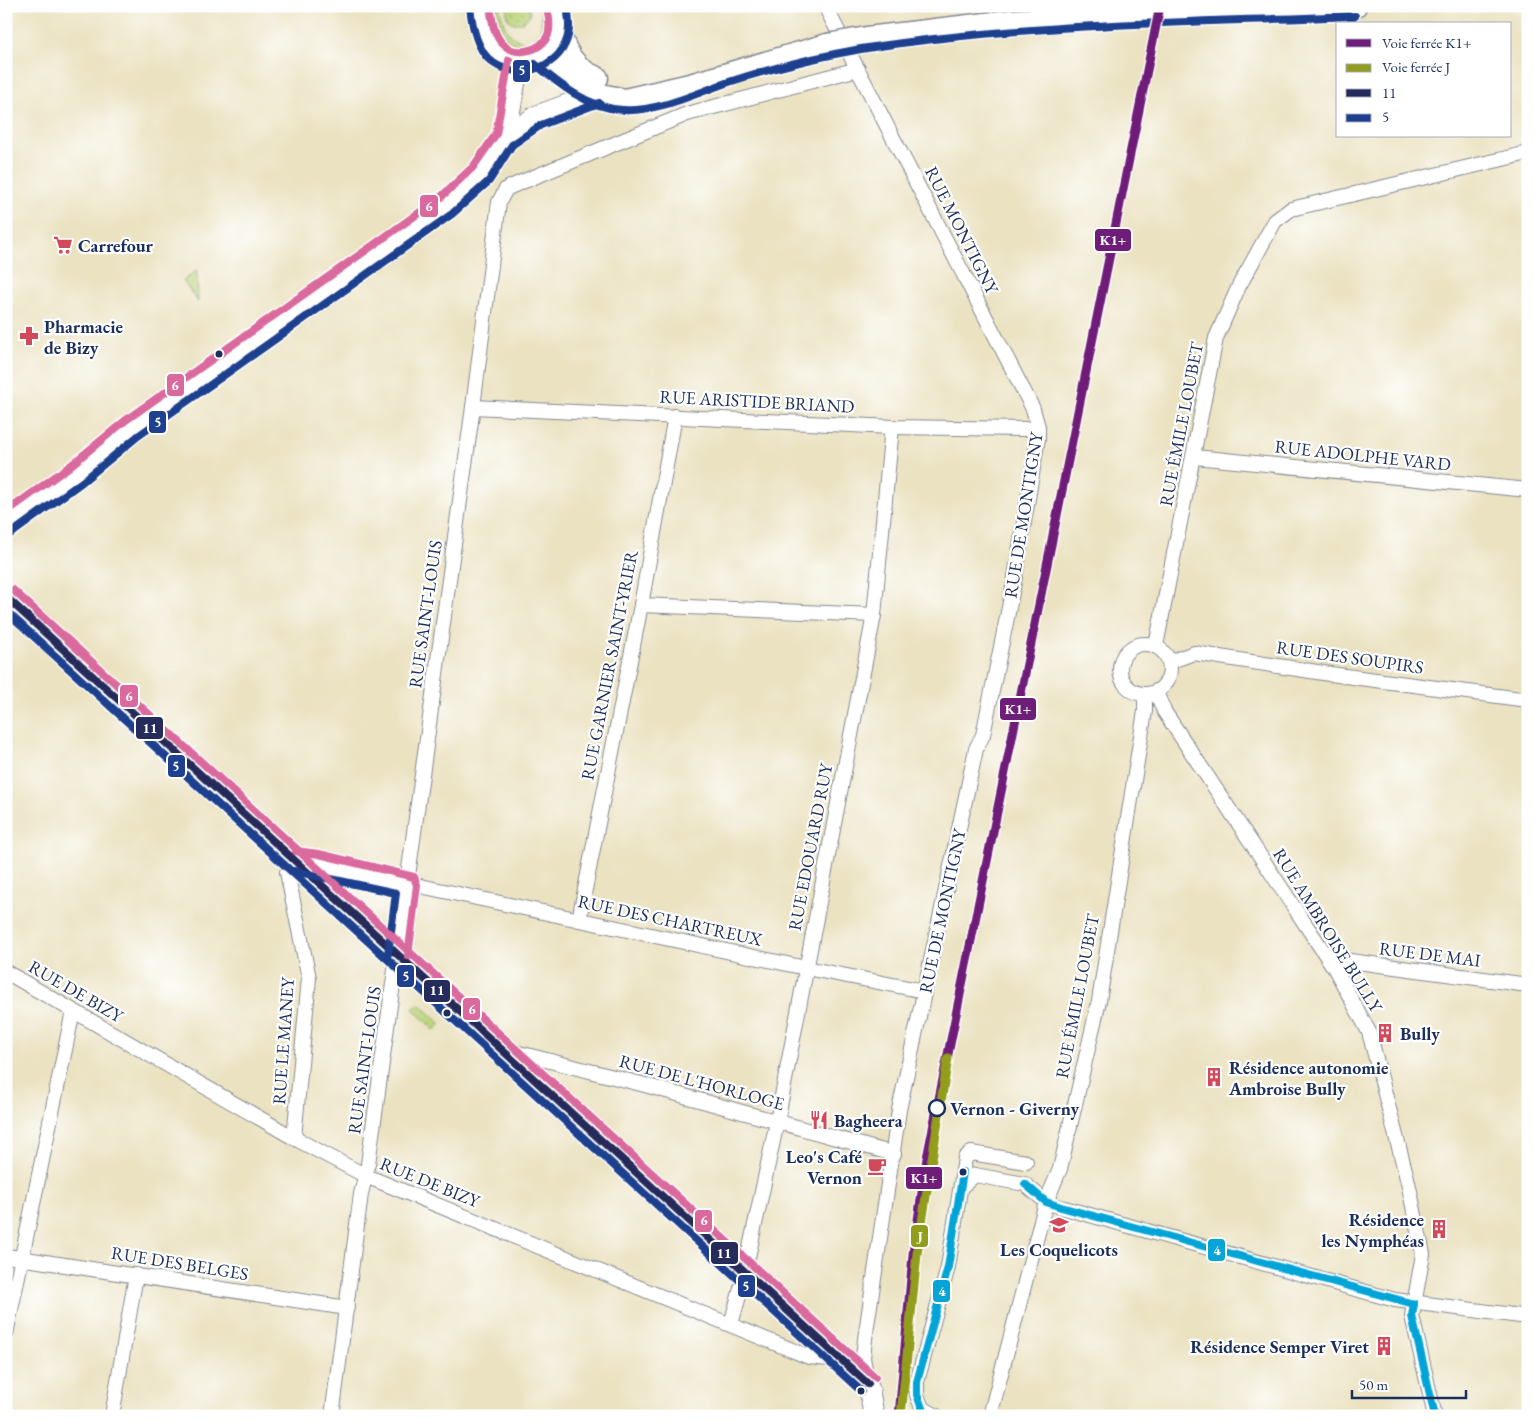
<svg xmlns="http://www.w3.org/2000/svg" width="1534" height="1422" viewBox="0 0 1534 1422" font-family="'EB Garamond',serif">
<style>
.grass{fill:url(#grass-dots);stroke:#6b826c}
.pitch{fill:#bbd479;stroke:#6b826c}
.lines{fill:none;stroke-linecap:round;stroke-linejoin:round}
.street-casing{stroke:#838890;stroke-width:16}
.secondary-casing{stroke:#838890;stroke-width:22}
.primary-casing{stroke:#838890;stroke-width:25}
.street{stroke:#fff;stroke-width:14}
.secondary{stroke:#fff;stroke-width:20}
.primary{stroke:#fff;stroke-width:22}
.primary-bridge-casing{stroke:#838890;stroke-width:25;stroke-linecap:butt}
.primary-bridge{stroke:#fff;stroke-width:22}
.bus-1-casing{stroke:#fff;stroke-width:11}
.bus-2-casing{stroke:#fff;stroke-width:11}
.bus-3-casing{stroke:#fff;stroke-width:11}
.bus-4-casing{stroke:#fff;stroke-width:11}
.bus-1{stroke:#252b5a;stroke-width:8}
.bus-2{stroke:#1e408e;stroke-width:8}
.bus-3{stroke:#06a4d7;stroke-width:8}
.bus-4{stroke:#da6a9d;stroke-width:8}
.rail-1-casing{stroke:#fff;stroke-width:12}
.rail-2-casing{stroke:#fff;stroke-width:12}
.rail-1{stroke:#6e1e78;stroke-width:9}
.rail-2{stroke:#939d1c;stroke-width:9}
.bus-dot{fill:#1b2f5e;stroke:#fff;stroke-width:2}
.stop-dot{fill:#fff;stroke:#1b2f5e;stroke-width:2.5}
.labels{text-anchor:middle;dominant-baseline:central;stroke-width:4.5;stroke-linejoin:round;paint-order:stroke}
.street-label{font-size:18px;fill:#1b2f5e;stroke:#fff}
.poi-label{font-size:18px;font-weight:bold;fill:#1b2f5e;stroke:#fff;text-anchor:start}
.stop-label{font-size:18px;font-weight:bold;fill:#1b2f5e;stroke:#fff;text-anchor:start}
.line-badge{stroke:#fff;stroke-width:2}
.badge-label{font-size:14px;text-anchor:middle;font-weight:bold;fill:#fff}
</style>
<defs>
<pattern id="grass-dots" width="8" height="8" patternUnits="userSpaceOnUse" patternTransform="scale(1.25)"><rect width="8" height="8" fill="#bbd479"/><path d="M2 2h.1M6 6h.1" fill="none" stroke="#a0b66b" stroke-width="1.8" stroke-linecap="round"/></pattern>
</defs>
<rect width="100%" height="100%" fill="#fff"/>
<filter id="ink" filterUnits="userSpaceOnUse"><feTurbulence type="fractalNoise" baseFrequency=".02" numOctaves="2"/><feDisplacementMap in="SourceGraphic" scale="10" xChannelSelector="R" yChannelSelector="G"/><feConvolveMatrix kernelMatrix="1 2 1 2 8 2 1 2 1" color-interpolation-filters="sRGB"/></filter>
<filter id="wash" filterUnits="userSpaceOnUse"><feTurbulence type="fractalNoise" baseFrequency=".0096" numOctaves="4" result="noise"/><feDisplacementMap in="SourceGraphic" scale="20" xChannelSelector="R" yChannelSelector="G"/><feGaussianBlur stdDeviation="1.12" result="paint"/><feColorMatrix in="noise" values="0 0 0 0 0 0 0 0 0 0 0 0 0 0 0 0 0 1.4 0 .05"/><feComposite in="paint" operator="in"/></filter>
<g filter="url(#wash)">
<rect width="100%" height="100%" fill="#ebe2c1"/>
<g class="grass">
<path d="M494 6H499C504 25 507 40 529 43 543 34 543 22 540 6H544C545 11 548 17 547 22 547 42 522 54 507 39 499 32 497 16 494 6Z"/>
<polygon points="507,6 529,6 530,15 521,23 513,23 507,18"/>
<polygon points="197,270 198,302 183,281"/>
</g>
<polygon class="pitch" points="419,1003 441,1024 434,1030 413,1009"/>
</g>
<g filter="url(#ink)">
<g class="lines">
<g class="street-casing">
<g id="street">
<polyline points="825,6 1033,409 1038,427 1038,438 1014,583 983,735 976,749 899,1110 865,1339 863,1358 868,1384"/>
<polyline points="473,407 892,427 1027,429 1038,427"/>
<polyline points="1195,457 1528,490"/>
<polyline points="641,605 874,615"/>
<circle cx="1145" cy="669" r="25"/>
<polyline points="1156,646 1216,338 1239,286 1275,221 1291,209 1528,153"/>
<polyline points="1169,662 1194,653 1330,674 1528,700"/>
<polyline points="1156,692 1164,711 1335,969 1369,1032 1408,1182 1423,1254 1412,1316 1435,1416"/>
<polyline points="579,920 641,605 675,416"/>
<polyline points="1328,958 1528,985"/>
<polyline points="6,972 294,1138 366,1176 809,1357 829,1359 836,1355"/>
<polyline points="503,1049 641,1084 894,1154"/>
<polyline points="294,1138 309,978 287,872 295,861 317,864 806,968 924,991"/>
<polyline points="961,1187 975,1175 1025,1184 1046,1202 1061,1207 1395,1300 1528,1317"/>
<polyline points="6,1256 347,1308"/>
<polyline points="731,1324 742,1285 777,1122 874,615 892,427"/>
<polyline points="6,1334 73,1011"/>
<polyline points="112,1416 136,1275"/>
<polyline points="332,1416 361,1194 368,1164 473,407 499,202 506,189 517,184 687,114 858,69"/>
<polyline points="937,1416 922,1408 917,1395 917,1382 948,1267 965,1158 971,1153 1026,1162"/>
<polyline points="990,1416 1046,1202 1060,1169 1099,1001 1145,711 1145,694"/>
</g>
</g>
<g class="secondary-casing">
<g id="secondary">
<polyline points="505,138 536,116 596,94"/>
<polyline points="6,525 76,474 132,428 446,206 481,174 505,138 519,62"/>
<polyline points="6,597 868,1384 874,1416"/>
</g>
</g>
<g class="primary-casing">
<g id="primary">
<path d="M480 6C482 21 485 42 497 53 514 68 547 62 556 41 561 30 559 18 557 6"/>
<path d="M559 30C564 52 575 70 597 78"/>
<polyline points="867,38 1012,21 1355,6"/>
<polyline points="541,56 567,78 596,94 625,100 690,85 827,45"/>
</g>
</g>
<use href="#street" class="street"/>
<use href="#secondary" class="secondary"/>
<use href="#primary" class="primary"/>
<g class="primary-bridge-casing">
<polyline id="primary-bridge" points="827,45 867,38"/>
</g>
<use href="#primary-bridge" class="primary-bridge"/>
<g class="bus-1-casing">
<polyline id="bus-1" points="6,597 868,1384"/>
</g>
<g class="bus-2-casing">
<g id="bus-2">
<path d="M470 7C472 24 475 41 485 55 505 81 552 74 565 44 571 32 569 19 567 6"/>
<path d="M535 64C560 85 588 108 623 110 659 112 696 93 729 82 772 68 816 57 861 49 1024 23 1191 23 1355 16"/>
<polyline points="12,533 82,482 138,436 452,214 489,181 512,145 541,125 599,103"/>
<polyline points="6,611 861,1391"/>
<polyline points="294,871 396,893 388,954"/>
</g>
</g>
<g class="bus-3-casing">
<g id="bus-3">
<polyline points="1025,1184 1046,1202 1061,1207 1414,1304"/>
<polyline points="1414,1304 1412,1316 1435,1416"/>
<polyline points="922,1408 917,1395 917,1382 948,1267 963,1172"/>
</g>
</g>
<g class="bus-4-casing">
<g id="bus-4">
<path d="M490 6C492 18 493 34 502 43 514 57 541 52 548 35 551 26 549 16 547 8"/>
<polyline points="6,512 70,466 126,420 440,198 473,167 496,134 509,60"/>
<polyline points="13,590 875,1377"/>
<polyline points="296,851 319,854 414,877 417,885 408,956"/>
</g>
</g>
<use href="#bus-1" class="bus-1"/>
<use href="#bus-2" class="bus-2"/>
<use href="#bus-3" class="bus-3"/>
<use href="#bus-4" class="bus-4"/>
<g class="rail-1-casing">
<polyline id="rail-1" points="899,1416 913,1254 927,1158 1160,6"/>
</g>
<g class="rail-2-casing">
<polyline id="rail-2" points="901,1416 917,1254 948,1058"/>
</g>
<use href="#rail-1" class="rail-1"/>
<use href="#rail-2" class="rail-2"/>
</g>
</g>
<defs>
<g id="supermarket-bare" transform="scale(1.5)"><path d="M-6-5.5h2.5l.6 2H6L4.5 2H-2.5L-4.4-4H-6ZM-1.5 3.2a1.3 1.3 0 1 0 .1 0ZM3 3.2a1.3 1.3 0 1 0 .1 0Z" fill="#d1495b" stroke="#fff" stroke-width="2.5" paint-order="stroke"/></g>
<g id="pharmacy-bare" transform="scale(1.5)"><path d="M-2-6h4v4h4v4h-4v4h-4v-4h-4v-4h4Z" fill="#d1495b" stroke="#fff" stroke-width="2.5" paint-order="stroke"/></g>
<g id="building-bare" transform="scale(1.5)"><path d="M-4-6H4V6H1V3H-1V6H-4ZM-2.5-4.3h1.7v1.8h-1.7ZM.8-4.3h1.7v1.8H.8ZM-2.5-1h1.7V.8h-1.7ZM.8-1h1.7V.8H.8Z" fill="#d1495b" stroke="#fff" stroke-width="2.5" paint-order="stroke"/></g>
<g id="restaurant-bare" transform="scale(1.5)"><path d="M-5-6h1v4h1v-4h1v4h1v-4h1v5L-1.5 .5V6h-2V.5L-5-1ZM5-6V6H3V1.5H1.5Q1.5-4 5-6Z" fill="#d1495b" stroke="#fff" stroke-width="2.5" paint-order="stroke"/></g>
<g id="cafe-bare" transform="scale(1.5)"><path d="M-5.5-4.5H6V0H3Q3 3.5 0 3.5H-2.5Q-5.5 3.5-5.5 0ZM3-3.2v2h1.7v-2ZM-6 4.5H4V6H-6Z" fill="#d1495b" stroke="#fff" stroke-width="2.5" paint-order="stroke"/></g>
<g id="school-bare" transform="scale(1.5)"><path d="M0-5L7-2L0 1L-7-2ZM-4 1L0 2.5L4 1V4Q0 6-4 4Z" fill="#d1495b" stroke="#fff" stroke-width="2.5" paint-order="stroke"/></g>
</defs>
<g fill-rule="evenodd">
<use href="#supermarket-bare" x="63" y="245"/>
<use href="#pharmacy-bare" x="29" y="336"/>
<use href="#building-bare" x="1385" y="1033"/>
<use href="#building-bare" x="1214" y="1077"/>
<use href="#restaurant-bare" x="819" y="1120"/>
<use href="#cafe-bare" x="877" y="1166"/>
<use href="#school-bare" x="1059" y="1225"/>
<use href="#building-bare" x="1439" y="1229"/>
<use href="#building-bare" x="1384" y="1346"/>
</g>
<g class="bus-dot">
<circle cx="219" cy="354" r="4.5"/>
<circle cx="447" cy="1013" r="4.5"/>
<circle cx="963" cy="1172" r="4.5"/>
<circle cx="861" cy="1391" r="4.5"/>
</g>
<circle class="stop-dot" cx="937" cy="1108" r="8"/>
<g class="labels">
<g class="street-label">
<text transform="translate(962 230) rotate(63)">RUE MONTIGNY</text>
<text transform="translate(757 401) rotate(3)">RUE ARISTIDE BRIAND</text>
<text transform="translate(1181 424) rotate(-79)">RUE ÉMILE LOUBET</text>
<text transform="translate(1363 455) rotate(6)">RUE ADOLPHE VARD</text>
<text transform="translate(1023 515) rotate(-81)">RUE DE MONTIGNY</text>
<text transform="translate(425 614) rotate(-82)">RUE SAINT-LOUIS</text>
<text transform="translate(1350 657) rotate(8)">RUE DES SOUPIRS</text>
<text transform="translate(609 665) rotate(-79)">RUE GARNIER SAINT-YRIER</text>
<text transform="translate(810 847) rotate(-79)">RUE EDOUARD RUY</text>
<text transform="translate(942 911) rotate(-78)">RUE DE MONTIGNY</text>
<text transform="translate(670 920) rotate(12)">RUE DES CHARTREUX</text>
<text transform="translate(1328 930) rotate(58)">RUE AMBROISE BULLY</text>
<text transform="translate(1430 954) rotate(7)">RUE DE MAI</text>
<text transform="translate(76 991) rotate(30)">RUE DE BIZY</text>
<text transform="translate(1077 996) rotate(-79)">RUE ÉMILE LOUBET</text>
<text transform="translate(283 1041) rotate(-86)">RUE LE MANEY</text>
<text transform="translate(364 1060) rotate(-82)">RUE SAINT-LOUIS</text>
<text transform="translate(702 1082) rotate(15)">RUE DE L'HORLOGE</text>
<text transform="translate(430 1182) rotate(22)">RUE DE BIZY</text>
<text transform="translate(180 1263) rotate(9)">RUE DES BELGES</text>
</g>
<g class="poi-label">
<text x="78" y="245">Carrefour</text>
<text x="44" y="326">Pharmacie<tspan x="44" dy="21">de Bizy</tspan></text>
<text x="1400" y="1033">Bully</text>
<text x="1229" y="1067">Résidence autonomie<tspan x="1229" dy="21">Ambroise Bully</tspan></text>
<text x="834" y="1120">Bagheera</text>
<text x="862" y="1156" text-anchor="end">Leo's Café<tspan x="862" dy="21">Vernon</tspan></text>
<text x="1424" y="1219" text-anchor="end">Résidence<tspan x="1424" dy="21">les Nymphéas</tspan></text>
<text x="1059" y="1249" text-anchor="middle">Les Coquelicots</text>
<text x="1369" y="1346" text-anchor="end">Résidence Semper Viret</text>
</g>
<g class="stop-label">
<text x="950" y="1108">Vernon - Giverny</text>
</g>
</g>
<g class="line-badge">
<rect x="512" y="59" width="19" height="24" rx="5" fill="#1e408e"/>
<rect x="419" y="194" width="20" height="24" rx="5" fill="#da6a9d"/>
<rect x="1094" y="228" width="38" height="24" rx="5" fill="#6e1e78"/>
<rect x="166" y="373" width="19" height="24" rx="5" fill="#da6a9d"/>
<rect x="148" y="410" width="19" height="24" rx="5" fill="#1e408e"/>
<rect x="119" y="684" width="20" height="24" rx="5" fill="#da6a9d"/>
<rect x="999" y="697" width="38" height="24" rx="5" fill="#6e1e78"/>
<rect x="135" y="716" width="29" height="24" rx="5" fill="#252b5a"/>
<rect x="167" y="754" width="19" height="24" rx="5" fill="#1e408e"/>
<rect x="396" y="964" width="19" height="24" rx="5" fill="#1e408e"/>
<rect x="423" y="979" width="28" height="24" rx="5" fill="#252b5a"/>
<rect x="462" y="997" width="19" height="24" rx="5" fill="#da6a9d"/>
<rect x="905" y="1166" width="38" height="24" rx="5" fill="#6e1e78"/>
<rect x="694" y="1209" width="19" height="24" rx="5" fill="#da6a9d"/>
<rect x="910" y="1224" width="19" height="24" rx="5" fill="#939d1c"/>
<rect x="1207" y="1238" width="19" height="24" rx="5" fill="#06a4d7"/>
<rect x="710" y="1241" width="29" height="24" rx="5" fill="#252b5a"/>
<rect x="737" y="1274" width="19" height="24" rx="5" fill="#1e408e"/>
<rect x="932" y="1279" width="19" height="24" rx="5" fill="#06a4d7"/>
</g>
<g class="badge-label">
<text x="522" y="75">5</text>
<text x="429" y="211">6</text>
<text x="1113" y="245">K1+</text>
<text x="175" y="390">6</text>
<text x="158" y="427">5</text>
<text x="129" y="701">6</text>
<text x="1018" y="714">K1+</text>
<text x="150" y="733">11</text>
<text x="176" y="771">5</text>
<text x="406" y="981">5</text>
<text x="437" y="995">11</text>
<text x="472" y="1014">6</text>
<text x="924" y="1183">K1+</text>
<text x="704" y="1225">6</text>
<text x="920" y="1241">J</text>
<text x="1217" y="1255">4</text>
<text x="724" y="1258">11</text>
<text x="746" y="1291">5</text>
<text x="942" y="1296">4</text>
</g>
<rect width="1534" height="1422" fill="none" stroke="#fff" stroke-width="25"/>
<rect x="1336" y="22" width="175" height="115" fill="#ffffff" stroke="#a4acbf"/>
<rect x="1346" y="39" width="25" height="8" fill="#6e1e78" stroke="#a4acbf"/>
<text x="1382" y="48" font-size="15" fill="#1b2f5e">Voie ferrée K1+</text>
<rect x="1346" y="64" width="25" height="8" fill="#939d1c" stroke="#a4acbf"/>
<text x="1382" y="72" font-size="15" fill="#1b2f5e">Voie ferrée J</text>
<rect x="1346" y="89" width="25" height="8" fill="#252b5a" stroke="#a4acbf"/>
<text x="1382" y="98" font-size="15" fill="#1b2f5e">11</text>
<rect x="1346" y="114" width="25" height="8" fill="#1e408e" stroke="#a4acbf"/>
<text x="1382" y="122" font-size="15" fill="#1b2f5e">5</text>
<path d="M1352 1390v8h114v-8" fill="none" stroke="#1b2f5e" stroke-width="2.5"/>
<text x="1359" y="1390" font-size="15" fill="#1b2f5e" stroke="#ffffff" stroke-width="4" paint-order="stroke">50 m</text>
</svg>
